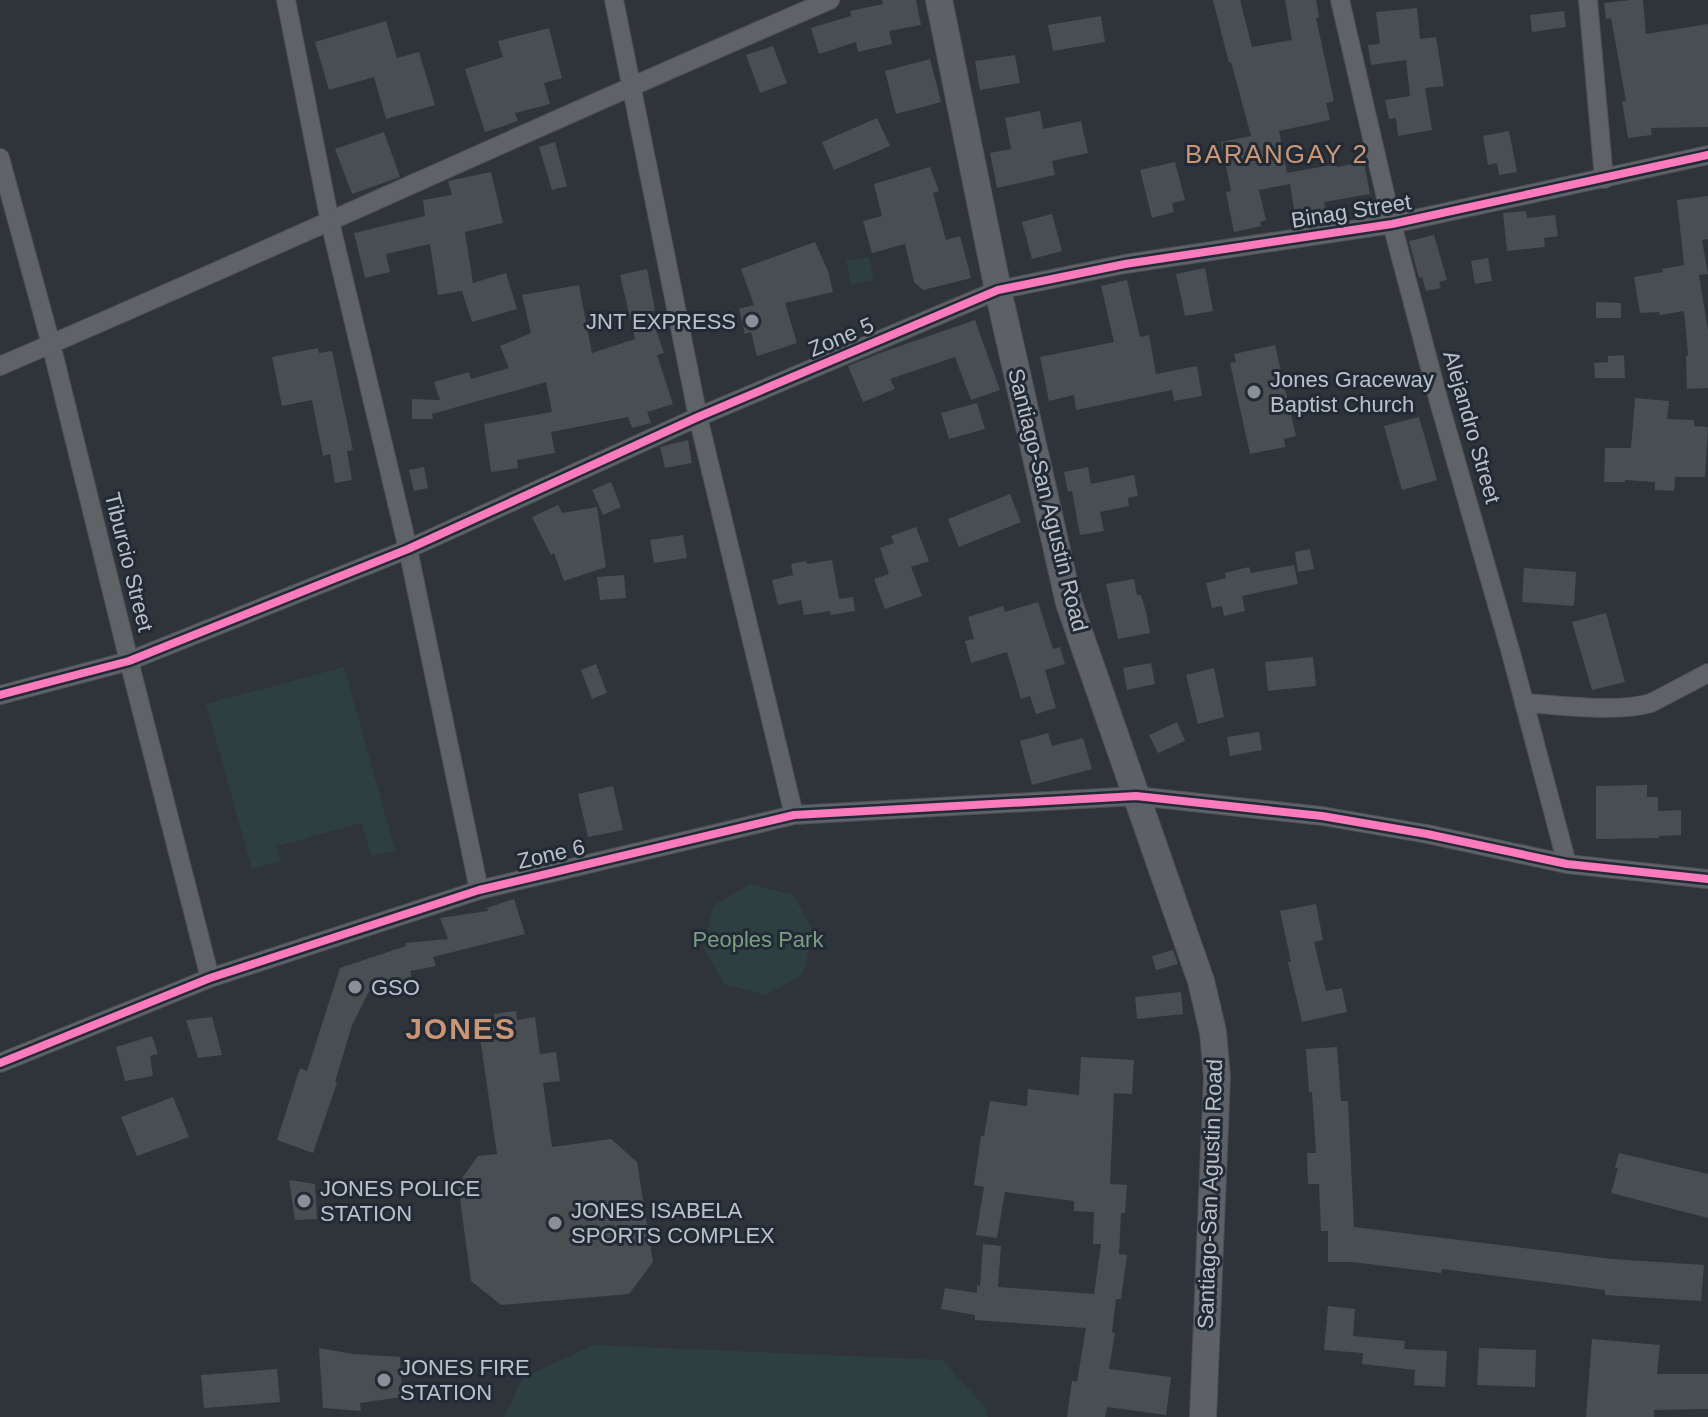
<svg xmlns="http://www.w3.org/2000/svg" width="1708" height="1417" viewBox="0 0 1708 1417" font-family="Arial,sans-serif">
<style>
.green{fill:#2d3f40}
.building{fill:#494e53}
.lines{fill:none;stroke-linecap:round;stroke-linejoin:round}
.street-casing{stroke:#4c5055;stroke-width:20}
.secondary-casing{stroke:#4c5055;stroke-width:28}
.street{stroke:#5f6368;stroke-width:18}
.secondary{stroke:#5d6167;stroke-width:26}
.cycleway-casing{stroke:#222b35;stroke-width:13}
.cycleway{stroke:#fd7abc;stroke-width:8}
.poi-dot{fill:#899098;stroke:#222b35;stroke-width:3}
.labels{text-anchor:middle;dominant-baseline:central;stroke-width:6;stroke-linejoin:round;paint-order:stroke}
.street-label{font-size:22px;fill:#bac1ca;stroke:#222b35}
.poi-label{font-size:22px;fill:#bac1ca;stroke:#222b35;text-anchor:start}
.park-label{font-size:22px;fill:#7c9d82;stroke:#222b35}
.quarter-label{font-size:26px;letter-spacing:2px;fill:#ca9675;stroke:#222b35}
.district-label{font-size:30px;font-weight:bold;letter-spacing:2px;fill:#ca9675;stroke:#222b35}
</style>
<rect width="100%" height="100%" fill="#2f343a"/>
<g class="green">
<polygon points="869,257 874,280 851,284 846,261"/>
<polygon points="344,667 395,850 371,856 362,823 277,846 280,861 252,869 206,704"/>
<polygon points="751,884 793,895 814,932 803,974 766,995 724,984 703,946 714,905"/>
<polygon points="593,1345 942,1360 986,1408 988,1417 504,1417 523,1378"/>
</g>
<g class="building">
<polygon points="882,0 916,0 921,25 889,31 892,44 858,52 856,42 819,54 811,28 851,16 850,11 883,4"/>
<polygon points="1213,0 1240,0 1252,47 1292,40 1285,0 1316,0 1319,17 1316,18 1334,101 1326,103 1330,120 1279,131 1287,173 1336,164 1337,167 1364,162 1370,194 1324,202 1325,210 1295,215 1290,184 1259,190 1266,220 1260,222 1261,226 1234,232 1226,192 1231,191 1221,142 1251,136 1231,62 1229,63"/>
<polygon points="1631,0 1643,0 1646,34 1708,24 1708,127 1651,128 1652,135 1628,138 1622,101 1626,101 1611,18 1606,19 1604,3"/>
<polygon points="1417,8 1420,39 1436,37 1444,86 1425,88 1432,130 1398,136 1396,118 1389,119 1385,100 1410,96 1406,60 1371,65 1368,45 1380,44 1376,12"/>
<polygon points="1564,11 1566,27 1532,32 1530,15"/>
<polygon points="1101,16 1105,42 1053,51 1048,25"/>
<polygon points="386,21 397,58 419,52 435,105 386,119 374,77 329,90 315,42"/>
<polygon points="549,28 562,78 544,83 550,104 515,113 518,121 485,132 465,69 503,57 498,41"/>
<polygon points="773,46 787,83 760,93 746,55"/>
<polygon points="1015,55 1020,83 980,90 975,61"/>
<polygon points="930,59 941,102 896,114 885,71"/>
<polygon points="1040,111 1043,129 1081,121 1088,153 1052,161 1055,175 997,188 990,153 1011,149 1005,118"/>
<polygon points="877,118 890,146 834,170 822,142"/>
<polygon points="1509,131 1517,172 1499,175 1497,163 1488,165 1483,136"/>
<polygon points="384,132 400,177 352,194 335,149"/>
<polygon points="555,142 567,186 552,190 539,147"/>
<polygon points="1175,162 1185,200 1172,203 1174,212 1152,218 1140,170"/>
<polygon points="930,167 939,191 933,193 946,240 960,236 971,278 923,290 914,282 905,244 872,253 863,221 882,216 874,184"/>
<polygon points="491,172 503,223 465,232 473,283 506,273 517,309 472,322 462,291 438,295 430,244 386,254 390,272 365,278 354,233 425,216 423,200 452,195 448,181"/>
<polygon points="1708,196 1708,239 1702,240 1708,274 1699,275 1708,330 1708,388 1687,389 1686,356 1688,355 1684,311 1660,315 1659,312 1640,313 1634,277 1663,272 1662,269 1684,265 1677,200"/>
<polygon points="1526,211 1527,218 1555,215 1558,236 1544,238 1545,247 1507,251 1503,213"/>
<polygon points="1052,214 1062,251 1032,259 1022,222"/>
<polygon points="1434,235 1447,280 1439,282 1441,288 1426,291 1422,277 1419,278 1409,241"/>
<polygon points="815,242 828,271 833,292 785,303 797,343 757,356 751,332 745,334 739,309 754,305 741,269"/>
<polygon points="1488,258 1492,281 1475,284 1471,261"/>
<polygon points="1205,268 1213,311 1185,316 1176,274"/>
<polygon points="647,269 655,310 650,312 664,353 657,355 673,404 647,412 651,423 632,428 628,417 551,432 555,453 517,460 518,468 491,472 484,424 552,412 546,382 432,414 433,419 412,419 412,399 440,400 434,382 469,372 471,379 509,368 500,346 531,333 522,295 579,285 592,353 635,339 620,275"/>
<polygon points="1127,280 1140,337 1149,335 1156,374 1197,366 1202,396 1174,401 1172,390 1076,410 1074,395 1049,401 1040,357 1114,342 1101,286"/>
<polygon points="1596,302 1621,303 1621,318 1596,318"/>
<polygon points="975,320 1000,390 971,400 955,357 890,379 895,389 863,402 848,366 880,353"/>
<polygon points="1275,345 1296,436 1284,439 1285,447 1250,454 1230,363 1236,362 1234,354"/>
<polygon points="318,348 319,353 332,351 353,450 347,451 352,480 335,483 330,454 323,456 312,400 282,406 272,357"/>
<polygon points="1624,355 1625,378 1595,378 1594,363 1608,362 1608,356"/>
<polygon points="1635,398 1669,401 1667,419 1694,420 1694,426 1708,427 1705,477 1675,477 1674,491 1655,490 1655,482 1625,480 1625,482 1604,482 1605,448 1631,448"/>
<polygon points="977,403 985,429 949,439 941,413"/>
<polygon points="1419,417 1437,480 1402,490 1384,426"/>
<polygon points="688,440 692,463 665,468 660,447"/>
<polygon points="424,467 428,488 414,491 409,470"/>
<polygon points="1088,467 1091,484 1134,475 1138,496 1128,498 1129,506 1100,512 1104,531 1080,535 1072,491 1068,492 1064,472"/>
<polygon points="611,482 621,507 603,515 592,490"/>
<polygon points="1010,494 1021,522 959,547 948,519"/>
<polygon points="558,505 562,513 597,507 606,567 564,581 554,553 551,555 532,517"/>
<polygon points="916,527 929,561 911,567 922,596 885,609 874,579 889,574 880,548 894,543 891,536"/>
<polygon points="683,535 687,558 654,563 650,540"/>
<polygon points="1310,549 1314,569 1298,572 1295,552"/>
<polygon points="832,560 839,599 853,597 855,611 831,615 830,611 804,615 801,600 778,605 772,580 793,575 791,564 806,561 807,564"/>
<polygon points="1294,565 1298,584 1242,596 1245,611 1224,616 1222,606 1212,608 1206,583 1226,578 1225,573 1249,567 1251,573"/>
<polygon points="1524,568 1576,572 1574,606 1522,602"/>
<polygon points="624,575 626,598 600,600 597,577"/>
<polygon points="1134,579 1137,595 1141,595 1146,612 1150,633 1118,639 1106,584"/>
<polygon points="1038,602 1053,649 1060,647 1065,664 1045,670 1056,708 1036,714 1030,696 1021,699 1007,652 971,663 965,641 974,639 968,617 1003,606 1005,612"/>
<polygon points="1606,613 1625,682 1592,690 1572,622"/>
<polygon points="1313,657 1316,686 1268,691 1265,662"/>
<polygon points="1151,663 1155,684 1127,690 1123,668"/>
<polygon points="596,664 607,693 592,699 581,670"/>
<polygon points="1214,668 1224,717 1198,724 1186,675"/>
<polygon points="1177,722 1185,741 1158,753 1149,735"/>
<polygon points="1259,732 1262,750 1230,756 1227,737"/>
<polygon points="1048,733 1052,746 1083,738 1092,769 1032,785 1020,741"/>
<polygon points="1647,785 1647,797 1658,797 1658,811 1681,810 1681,835 1659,836 1659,838 1596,839 1596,786"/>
<polygon points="613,786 623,830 588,837 578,794"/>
<polygon points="514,899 525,934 433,957 436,966 410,971 413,983 391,993 386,979 368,993 352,1025 335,1082 337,1083 313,1153 277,1140 300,1068 307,1071 340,968 406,946 405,943 448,939 440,918 488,911 487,908"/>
<polygon points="1316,904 1323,940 1314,942 1326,991 1342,988 1347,1012 1302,1022 1288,962 1291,962 1280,911"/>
<polygon points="1173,950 1178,964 1156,970 1152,956"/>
<polygon points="1181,992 1183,1014 1137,1019 1135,997"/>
<polygon points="516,1011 517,1020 535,1017 540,1054 556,1052 560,1081 543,1083 552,1147 611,1139 637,1162 653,1262 629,1294 501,1305 471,1281 458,1184 478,1156 497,1154 478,1024 495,1021 494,1014"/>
<polygon points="212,1017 222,1055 198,1058 186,1020"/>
<polygon points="152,1036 158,1054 150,1056 153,1076 125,1081 116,1047"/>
<polygon points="1337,1047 1341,1101 1348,1101 1354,1227 1612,1259 1704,1265 1701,1301 1605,1295 1605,1290 1442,1269 1441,1273 1352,1262 1328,1262 1328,1231 1321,1231 1319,1184 1308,1184 1307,1153 1316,1153 1312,1092 1309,1092 1306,1049"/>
<polygon points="1081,1057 1134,1060 1132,1094 1114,1093 1110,1184 1127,1185 1125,1213 1121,1213 1119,1254 1127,1255 1121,1299 1116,1299 1112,1332 1115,1333 1109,1369 1171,1377 1166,1415 1107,1407 1105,1417 1067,1417 1072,1381 1077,1382 1086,1328 975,1320 975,1315 941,1309 945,1288 977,1293 977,1285 980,1286 983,1244 1001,1246 998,1287 1094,1294 1101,1244 1093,1244 1094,1212 1074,1211 1074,1201 1005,1192 997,1238 976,1235 984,1187 974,1185 981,1136 984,1136 990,1101 1027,1106 1028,1089 1079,1095"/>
<polygon points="173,1097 189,1137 137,1156 121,1117"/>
<polygon points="1619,1153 1708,1174 1708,1218 1611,1193 1618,1168 1615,1168"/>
<polygon points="289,1180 315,1184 317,1219 295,1220"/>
<polygon points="1328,1306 1355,1309 1353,1336 1405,1341 1404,1349 1447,1351 1445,1387 1414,1385 1415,1370 1362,1364 1363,1353 1324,1350"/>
<polygon points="1592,1339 1660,1345 1657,1374 1708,1374 1708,1409 1654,1410 1654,1417 1586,1417"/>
<polygon points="319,1348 353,1354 400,1357 402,1397 360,1403 361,1411 323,1408"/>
<polygon points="1479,1348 1536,1350 1535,1387 1477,1385"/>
<polygon points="277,1369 280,1402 204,1408 201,1375"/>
</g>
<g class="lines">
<g class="street-casing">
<g id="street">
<polyline points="286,0 330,222 408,549 479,890"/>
<polyline points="614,0 698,417 794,815"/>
<polyline points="1340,0 1392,224 1441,409 1511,653 1567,864"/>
<polyline points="1588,0 1604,179"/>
<polyline points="0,158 51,344 129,661 210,978"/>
<path d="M0 366C278 247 552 119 830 0"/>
<polyline points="0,695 129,661 408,549 698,417 998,290 1125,264 1392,224 1708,155"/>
<path d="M1524 703C1562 705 1616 713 1651 703L1708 673"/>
<polyline points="0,1063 210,978 479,890 794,815 1136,796 1322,816 1427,834 1567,864 1708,879"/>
</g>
</g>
<g class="secondary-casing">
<polyline id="secondary" points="939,0 998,290 1069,603 1201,981 1213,1032 1217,1077 1203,1417"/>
</g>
<use href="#street" class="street"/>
<use href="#secondary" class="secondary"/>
<g class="cycleway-casing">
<g id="cycleway">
<polyline points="0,695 129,661 408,549 698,417 998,290 1125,264 1392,224 1708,155"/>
<polyline points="0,1063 210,978 479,890 794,815 1136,796 1322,816 1427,834 1567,864 1708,879"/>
</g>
</g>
<use href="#cycleway" class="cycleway"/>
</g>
<g class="poi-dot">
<circle cx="752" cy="321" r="8"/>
<circle cx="1254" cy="392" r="8"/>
<circle cx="355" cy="987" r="8"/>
<circle cx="304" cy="1201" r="8"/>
<circle cx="555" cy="1223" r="8"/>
<circle cx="384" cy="1380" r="8"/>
</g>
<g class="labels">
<g class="street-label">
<text transform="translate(1351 211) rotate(-9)">Binag Street</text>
<text transform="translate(841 337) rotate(-23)">Zone 5</text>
<text transform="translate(1472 427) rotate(74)">Alejandro Street</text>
<text transform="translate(1048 500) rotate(76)">Santiago-San Agustin Road</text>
<text transform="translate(129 562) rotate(76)">Tiburcio Street</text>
<text transform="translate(551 854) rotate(-13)">Zone 6</text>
<text transform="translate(1210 1194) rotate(-88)">Santiago-San Agustin Road</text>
</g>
<g class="poi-label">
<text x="736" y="321" text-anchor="end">JNT EXPRESS</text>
<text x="1270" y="379">Jones Graceway<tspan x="1270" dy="25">Baptist Church</tspan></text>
<text x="371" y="987">GSO</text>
<text x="320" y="1188">JONES POLICE<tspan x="320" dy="25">STATION</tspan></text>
<text x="571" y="1210">JONES ISABELA<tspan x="571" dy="25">SPORTS COMPLEX</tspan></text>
<text x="400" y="1367">JONES FIRE<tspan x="400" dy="25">STATION</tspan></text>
</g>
<g class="park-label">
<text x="758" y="939">Peoples Park</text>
</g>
<g class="quarter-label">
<text x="1277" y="154">BARANGAY 2</text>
</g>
<g class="district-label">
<text x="461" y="1028">JONES</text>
</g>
</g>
</svg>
